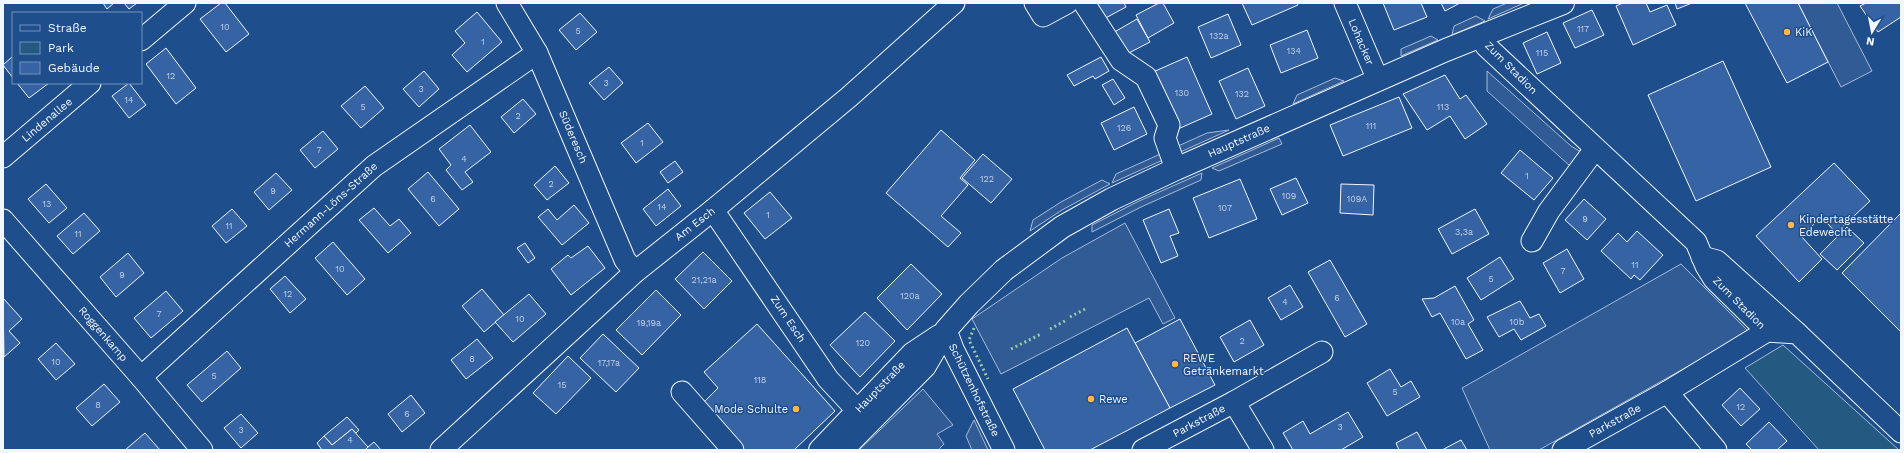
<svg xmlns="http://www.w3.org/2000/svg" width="1904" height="453" viewBox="0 0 1904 453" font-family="'Work Sans',sans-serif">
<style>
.green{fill:#245a82;stroke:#a8bbd7}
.parking{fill:#305b95;stroke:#a8bbd7}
.building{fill:#3563a3;stroke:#f2f6ff}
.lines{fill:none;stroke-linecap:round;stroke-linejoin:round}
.minor-casing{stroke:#f2f6ff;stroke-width:23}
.major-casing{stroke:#f2f6ff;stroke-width:24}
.minor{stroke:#1f4e8c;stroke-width:21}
.major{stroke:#1f4e8c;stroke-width:22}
.hedge{stroke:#97c8a6;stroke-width:3;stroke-dasharray:2 3;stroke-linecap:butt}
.poi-dot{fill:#ffb74d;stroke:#1f4e8c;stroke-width:1.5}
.labels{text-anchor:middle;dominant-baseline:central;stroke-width:3;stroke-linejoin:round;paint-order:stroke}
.number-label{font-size:9px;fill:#c3d1e8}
.poi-label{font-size:11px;fill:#f2f6ff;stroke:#1f4e8c;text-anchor:start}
.street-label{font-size:11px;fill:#f2f6ff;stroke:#1f4e8c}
</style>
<rect width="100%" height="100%" fill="#1f4e8c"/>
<polygon class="green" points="1783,345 1899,450 1819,450 1745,368"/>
<g class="parking">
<polygon points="1507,3 1524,3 1488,19 1493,9"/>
<polygon points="1798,3 1837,3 1872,71 1841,87"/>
<polygon points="1476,16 1485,21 1452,35 1454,26"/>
<polygon points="1431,36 1438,40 1401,56 1401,49"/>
<polygon points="1487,71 1571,146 1581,152 1570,166 1487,91"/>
<polygon points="1335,78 1344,81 1293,104 1297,95"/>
<polygon points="1229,130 1112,183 1116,174 1207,133"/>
<polygon points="1279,138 1282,144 1219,171 1212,168"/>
<polygon points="1202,173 1201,180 1141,207 1092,232 1092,225 1139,201"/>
<polygon points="1102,180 1110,184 1062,210 1030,231 1033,220 1061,202"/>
<polygon points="1125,223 1175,318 1163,324 1149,298 1001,374 972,319 1062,258"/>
<polygon points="1681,264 1749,332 1539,450 1490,450 1462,388"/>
<polygon points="923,389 953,425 937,434 944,444 938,450 859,450"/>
<polygon points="974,420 988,450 972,450 966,436"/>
</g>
<g class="building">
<polygon points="103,3 114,3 107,9"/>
<polygon points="124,3 137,3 129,9"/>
<polygon points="221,3 225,3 249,34 226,52 200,19"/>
<polygon points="1090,3 1124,3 1126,7 1100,21"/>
<polygon points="1159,3 1163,3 1174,23 1148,38 1136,15"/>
<polygon points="1242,3 1297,3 1298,5 1252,25"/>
<polygon points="1383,3 1421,3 1427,17 1394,30"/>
<polygon points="1441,3 1460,3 1445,11"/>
<polygon points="1623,3 1646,3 1650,12 1667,5 1676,25 1633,45 1616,6"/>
<polygon points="1675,3 1692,3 1677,9"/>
<polygon points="1745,3 1798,3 1828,62 1787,83"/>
<polygon points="1866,3 1901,3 1901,17 1878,32 1860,6"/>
<polygon points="1592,10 1604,35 1575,48 1563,23"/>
<polygon points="477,12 502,42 467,72 452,55 465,43 455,31"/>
<polygon points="580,13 597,32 576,50 559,30"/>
<polygon points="1228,14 1241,45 1211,58 1198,27"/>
<polygon points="1137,19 1150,42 1123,56 1111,34"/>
<polygon points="1307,30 1318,58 1281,73 1270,45"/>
<polygon points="1547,32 1561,63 1537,74 1523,43"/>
<polygon points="166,48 196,88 176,104 146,64"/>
<polygon points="13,56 13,78 3,65"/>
<polygon points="1101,57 1109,71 1095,79 1093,76 1074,86 1067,75"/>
<polygon points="1187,57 1212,114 1178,129 1153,72"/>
<polygon points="1723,61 1771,167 1696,201 1648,95"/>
<polygon points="609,67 623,83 604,100 589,83"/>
<polygon points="1248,68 1265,106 1236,119 1219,81"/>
<polygon points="424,71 439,89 419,107 403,89"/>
<polygon points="1445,75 1460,99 1466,95 1487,124 1465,139 1450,116 1427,130 1403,94"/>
<polygon points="1113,79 1125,98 1114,105 1102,85"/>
<polygon points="17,83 49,83 29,98"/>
<polygon points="129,83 146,105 129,118 112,96"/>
<polygon points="365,86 384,108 361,128 341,106"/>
<polygon points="1399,97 1412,128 1343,156 1330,125"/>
<polygon points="523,99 536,114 514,133 501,117"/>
<polygon points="1134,107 1147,134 1114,150 1101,123"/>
<polygon points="648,123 663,142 636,163 621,143"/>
<polygon points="470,125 491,152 465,172 473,182 462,190 446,170 451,165 439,149"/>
<polygon points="941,130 975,160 960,178 968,185 941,216 961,233 948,247 886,193"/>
<polygon points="323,131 338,149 315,168 300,150"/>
<polygon points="1520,150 1553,178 1534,200 1501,173"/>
<polygon points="983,154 1012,179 991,203 962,178"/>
<polygon points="675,161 683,172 668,183 660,172"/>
<polygon points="1834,163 1870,201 1836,233 1822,217 1801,236 1822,259 1799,282 1756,236"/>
<polygon points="555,166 569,183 547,200 534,185"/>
<polygon points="428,172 459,209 439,226 408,189"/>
<polygon points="276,173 292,190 269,210 254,192"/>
<polygon points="1296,178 1308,203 1282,215 1270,189"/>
<polygon points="1240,179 1257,219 1209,238 1193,198"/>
<polygon points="46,184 67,208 49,223 28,199"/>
<polygon points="1341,184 1374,185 1373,215 1340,213"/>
<polygon points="668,189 681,206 656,226 643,209"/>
<polygon points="770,192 792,218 765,239 744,213"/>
<polygon points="1584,199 1606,219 1587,240 1565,220"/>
<polygon points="574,205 589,223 562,245 538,217 548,209 557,220"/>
<polygon points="374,208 390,226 399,219 411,233 388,253 359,220"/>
<polygon points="232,209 247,226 226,243 212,226"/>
<polygon points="1169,209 1179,233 1170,236 1178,256 1161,263 1143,220"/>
<polygon points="1475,209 1489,234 1452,254 1438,229"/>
<polygon points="84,213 100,231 73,254 57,236"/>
<polygon points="1901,213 1901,332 1842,273"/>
<polygon points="1847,227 1864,243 1837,270 1820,254"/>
<polygon points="1637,231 1663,255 1640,280 1634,275 1631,279 1601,251 1618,233 1627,242"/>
<polygon points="333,242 365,279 347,295 315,258"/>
<polygon points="525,243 535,258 528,263 517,248"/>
<polygon points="588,246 605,268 571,295 551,269 568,255 571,258"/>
<polygon points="1567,249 1584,279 1560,293 1543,263"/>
<polygon points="703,252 732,281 704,309 675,279"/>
<polygon points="128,253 144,273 116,297 100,277"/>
<polygon points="1500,257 1514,279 1481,300 1467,278"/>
<polygon points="1330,260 1367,324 1345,337 1308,272"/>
<polygon points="911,264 942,294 907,330 877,298"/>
<polygon points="285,276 306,299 290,313 270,289"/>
<polygon points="1290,285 1303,307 1281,320 1268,298"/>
<polygon points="1455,286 1474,320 1468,324 1483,350 1466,359 1440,313 1432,317 1422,299 1434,298"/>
<polygon points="482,289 504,315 484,332 462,306"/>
<polygon points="656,290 681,315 642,355 616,330"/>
<polygon points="166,291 183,311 151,338 134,318"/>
<polygon points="529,294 546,314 513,342 495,322"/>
<polygon points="3,298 22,319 9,331 20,343 4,357"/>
<polygon points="1520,301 1530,318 1539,314 1546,326 1521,340 1514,329 1499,337 1487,317"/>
<polygon points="865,312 895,341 860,377 830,345"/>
<polygon points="1180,319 1215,385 1170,408 1135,343"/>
<polygon points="1250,320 1264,345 1234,362 1220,337"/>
<polygon points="757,324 835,411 794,450 745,450 701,405 718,388 704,372"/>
<polygon points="1127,328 1170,408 1090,450 1045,450 1013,389"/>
<polygon points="603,334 639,368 616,392 580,358"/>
<polygon points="477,339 493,358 466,379 451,360"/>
<polygon points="56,343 75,364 56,380 38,359"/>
<polygon points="227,351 241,368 202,402 187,385"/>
<polygon points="568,356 591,378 556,414 533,393"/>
<polygon points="1390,369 1401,387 1411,381 1420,397 1387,416 1367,383"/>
<polygon points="104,384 120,402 92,426 76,408"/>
<polygon points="1740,388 1760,409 1741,426 1722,405"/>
<polygon points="411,395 425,413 402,432 388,414"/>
<polygon points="1348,412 1363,437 1341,450 1293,450 1283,433 1303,421 1310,434"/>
<polygon points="241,414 258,433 241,448 224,428"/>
<polygon points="347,417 359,430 356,433 352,429 332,445 324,436"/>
<polygon points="1769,422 1787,441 1777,450 1752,450 1746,444"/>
<polygon points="352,429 368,447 365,450 322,450 317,443 324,436 332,445"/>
<polygon points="1417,432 1427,450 1399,450 1396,443"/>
<polygon points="145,433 160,450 125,450"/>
<polygon points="1461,440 1467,450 1442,450"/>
<polygon points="374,442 381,450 365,450 368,447"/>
</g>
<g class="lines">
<g class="minor-casing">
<g id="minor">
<polyline points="507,3 537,53 625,260 635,272"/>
<polyline points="1035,3 1043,16 1067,3"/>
<polyline points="1084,3 1121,60 1146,77 1169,125 1165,138 1176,169"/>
<polyline points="1345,3 1378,80"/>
<polyline points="1482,36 1486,46 1696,242 1706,266 1714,279 1767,331 1797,333 1901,432"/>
<polyline points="141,40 185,3"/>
<polyline points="3,157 90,83"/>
<polyline points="713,210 828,379 869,423"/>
<polyline points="3,220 141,377 202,450"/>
<polyline points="1532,241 1549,211 1595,149"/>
<polyline points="1702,257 1717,261 1797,333"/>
<polyline points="946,330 953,349 1004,450"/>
<polyline points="141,377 374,166 537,53"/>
<polyline points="682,392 733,450"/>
<polyline points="1667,392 1716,450"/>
<polyline points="1234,402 1322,352"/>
<polyline points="441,450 635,272 713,210 849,97 954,3"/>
<polyline points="1143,450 1234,402 1263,450"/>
<polyline points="1563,450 1667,392 1767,331"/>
</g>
</g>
<g class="major-casing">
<g id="major">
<polyline points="820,450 912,354 939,336"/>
<polyline points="842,450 925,366 946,330 969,304 1004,270 1062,227 1112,199 1176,169 1446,50 1563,3"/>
</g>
</g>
<use href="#minor" class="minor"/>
<use href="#major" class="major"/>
<g class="hedge">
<polyline points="1070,317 1087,308"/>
<polyline points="974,328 969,340 988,379"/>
<polyline points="1050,329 1065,321"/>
<polyline points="1011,349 1041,334"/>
</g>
</g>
<g class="poi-dot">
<circle cx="1787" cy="32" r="4"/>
<circle cx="1791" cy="225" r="4"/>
<circle cx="1175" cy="364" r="4"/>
<circle cx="1091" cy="399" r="4"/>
<circle cx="796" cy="409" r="4"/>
</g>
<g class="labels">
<g class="number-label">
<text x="225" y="27">10</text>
<text x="1583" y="29">117</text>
<text x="578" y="31">5</text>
<text x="1219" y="36">132a</text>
<text x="483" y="42">1</text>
<text x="1294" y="51">134</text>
<text x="1542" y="53">115</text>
<text x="171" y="76">12</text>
<text x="606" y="83">3</text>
<text x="421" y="89">3</text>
<text x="1182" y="93">130</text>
<text x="1242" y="94">132</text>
<text x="129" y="100">14</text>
<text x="363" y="107">5</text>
<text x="1443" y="107">113</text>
<text x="518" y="116">2</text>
<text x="1371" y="126">111</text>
<text x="1124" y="128">126</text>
<text x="642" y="143">1</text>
<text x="319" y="150">7</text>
<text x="464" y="159">4</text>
<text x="1527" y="176">1</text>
<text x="987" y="179">122</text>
<text x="551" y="184">2</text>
<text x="273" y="191">9</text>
<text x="1289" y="196">109</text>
<text x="433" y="199">6</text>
<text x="1357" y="199">109A</text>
<text x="47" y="204">13</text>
<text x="662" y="207">14</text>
<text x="1225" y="208">107</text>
<text x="768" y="215">1</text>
<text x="1585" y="219">9</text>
<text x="229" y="226">11</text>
<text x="1464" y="232">3,3a</text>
<text x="78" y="234">11</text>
<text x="1635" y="265">11</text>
<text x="340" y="269">10</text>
<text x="1563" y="271">7</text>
<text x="122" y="275">9</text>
<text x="1491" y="279">5</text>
<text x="704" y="280">21,21a</text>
<text x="288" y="294">12</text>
<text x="910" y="296">120a</text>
<text x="1337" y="298">6</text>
<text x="1285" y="302">4</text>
<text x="159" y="314">7</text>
<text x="520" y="319">10</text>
<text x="1458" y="322">10a</text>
<text x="1517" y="322">10b</text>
<text x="649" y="323">19,19a</text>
<text x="1242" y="341">2</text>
<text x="863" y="343">120</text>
<text x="472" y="359">8</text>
<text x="56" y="362">10</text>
<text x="609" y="363">17,17a</text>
<text x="214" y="376">5</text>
<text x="760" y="380">118</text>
<text x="562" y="385">15</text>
<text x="1395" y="392">5</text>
<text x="98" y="405">8</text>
<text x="1741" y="407">12</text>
<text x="407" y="414">6</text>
<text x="1340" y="427">3</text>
<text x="241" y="430">3</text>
<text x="350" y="440">4</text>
</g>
<g class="poi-label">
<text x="1795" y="32">KiK</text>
<text x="1799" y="219">Kindertagesstätte<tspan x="1799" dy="13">Edewecht</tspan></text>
<text x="1183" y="358">REWE<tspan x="1183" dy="13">Getränkemarkt</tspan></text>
<text x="1099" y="399">Rewe</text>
<text x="788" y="409" text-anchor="end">Mode Schulte</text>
</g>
<g class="street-label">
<text transform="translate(1361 42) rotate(67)">Lohacker</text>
<text transform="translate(1511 68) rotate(45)">Zum Stadion</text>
<text transform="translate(47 120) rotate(-40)">Lindenallee</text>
<text transform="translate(573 137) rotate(67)">Süderesch</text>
<text transform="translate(1239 141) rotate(-24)">Hauptstraße</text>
<text transform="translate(331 205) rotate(-42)">Hermann-Löns-Straße</text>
<text transform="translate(695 224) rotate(-38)">Am Esch</text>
<text transform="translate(1739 303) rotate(45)">Zum Stadion</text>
<text transform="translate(788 319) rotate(56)">Zum Esch</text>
<text transform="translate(103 334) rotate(49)">Roggenkamp</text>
<text transform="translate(880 387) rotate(-46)">Hauptstraße</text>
<text transform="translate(974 390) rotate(64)">Schützenhofstraße</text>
<text transform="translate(1199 421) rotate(-28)">Parkstraße</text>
<text transform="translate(1615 421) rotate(-29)">Parkstraße</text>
</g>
</g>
<rect width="1904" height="453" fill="none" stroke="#f2f6ff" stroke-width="8"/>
<rect x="12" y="12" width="130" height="72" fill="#1f4e8c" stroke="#7391ba"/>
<rect x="20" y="25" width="20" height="6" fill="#1f4e8c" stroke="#7391ba"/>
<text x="48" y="32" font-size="12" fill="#f2f6ff">Straße</text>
<rect x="20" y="42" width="20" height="12" fill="#245a82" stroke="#7391ba"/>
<text x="48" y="52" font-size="12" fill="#f2f6ff">Park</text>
<rect x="20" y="62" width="20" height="12" fill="#3563a3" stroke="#7391ba"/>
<text x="48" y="72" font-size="12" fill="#f2f6ff">Gebäude</text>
<g transform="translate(1872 32) rotate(190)" stroke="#1f4e8c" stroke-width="3" paint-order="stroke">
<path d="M0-3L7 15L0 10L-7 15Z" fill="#f2f6ff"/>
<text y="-6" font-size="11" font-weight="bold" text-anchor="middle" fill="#f2f6ff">N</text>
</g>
</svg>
